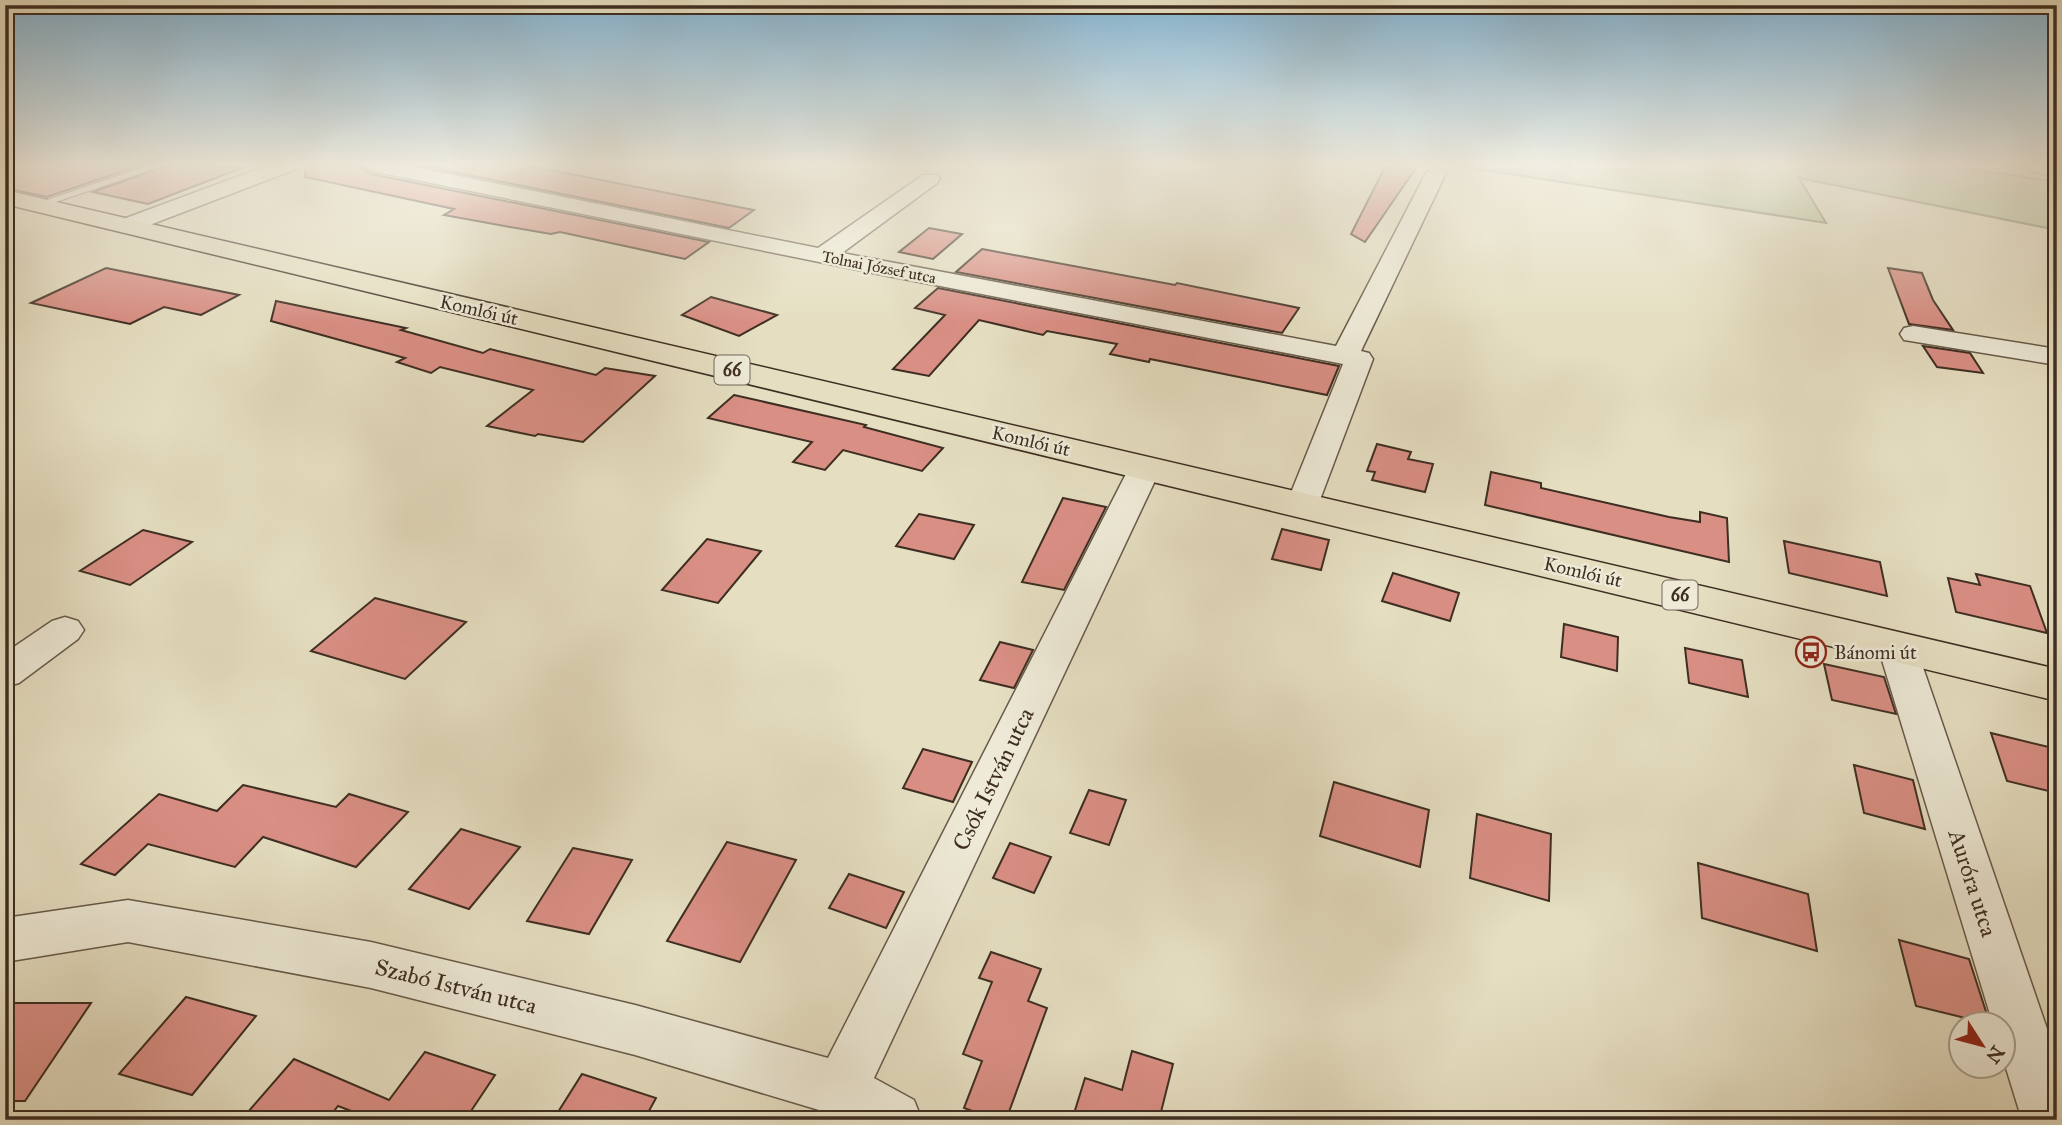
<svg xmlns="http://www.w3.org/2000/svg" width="2062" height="1125" viewBox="0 0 2062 1125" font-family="'IM FELL Great Primer',serif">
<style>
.green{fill:#b1c295;stroke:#78785c;stroke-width:2}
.building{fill:#da8f85;stroke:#3e2e22;stroke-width:2}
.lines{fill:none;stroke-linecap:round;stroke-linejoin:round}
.lane-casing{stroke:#685a4a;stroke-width:2}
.street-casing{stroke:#685a4a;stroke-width:3}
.primary-casing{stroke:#3e2e22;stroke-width:3}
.lane{fill:#eeead7;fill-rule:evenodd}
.street{fill:#eeead7;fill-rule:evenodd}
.primary{fill:#e5dec1;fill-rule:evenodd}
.labels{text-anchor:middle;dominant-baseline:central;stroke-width:5;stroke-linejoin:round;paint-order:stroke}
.far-street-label{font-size:16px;fill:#3e2e22;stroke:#eeead7}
.shield{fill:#eeead7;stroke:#736658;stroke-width:2}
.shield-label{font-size:18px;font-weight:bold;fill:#3e2e22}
.street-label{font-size:19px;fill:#3e2e22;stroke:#eeead7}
.poi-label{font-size:19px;fill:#3e2e22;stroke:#eeead7;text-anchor:start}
.near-street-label{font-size:23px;fill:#3e2e22;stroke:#eeead7}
</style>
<rect width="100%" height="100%" fill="#e5dec1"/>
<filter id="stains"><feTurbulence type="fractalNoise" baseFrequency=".00286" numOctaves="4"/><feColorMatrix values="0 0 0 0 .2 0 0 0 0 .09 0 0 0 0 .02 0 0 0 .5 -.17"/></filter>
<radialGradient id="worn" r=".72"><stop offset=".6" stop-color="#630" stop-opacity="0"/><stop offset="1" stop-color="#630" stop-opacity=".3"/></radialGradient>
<polygon class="green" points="1452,165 1945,165 2057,182 2057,230 1799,178 1826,223"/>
<g class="building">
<polygon points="5,165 141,165 47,197 5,188"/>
<polygon points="168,165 244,167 148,204 93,192"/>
<polygon points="306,165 359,165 371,174 709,242 685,259 560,232 551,234 510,227 444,215 454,209 305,177"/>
<polygon points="419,165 525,165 754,210 729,228"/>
<polygon points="1386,165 1418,165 1365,242 1351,234"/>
<polygon points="929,228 962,234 933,259 899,252"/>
<polygon points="982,249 1175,285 1177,283 1299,308 1282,333 956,272"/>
<polygon points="106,268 239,295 201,315 164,307 130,324 31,303"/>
<polygon points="1888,268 1922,273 1933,300 1953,330 1909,324"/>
<polygon points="938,288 1339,366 1327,395 1150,359 1149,362 1110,354 1117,344 1047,331 1043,335 979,320 929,376 893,369 945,315 915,308"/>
<polygon points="711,297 777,315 739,336 682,315"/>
<polygon points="276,301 406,328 401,330 483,353 490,349 596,375 605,368 655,376 583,442 538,434 535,436 487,426 533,390 440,367 431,373 397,362 405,358 271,321"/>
<polygon points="1923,346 1970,353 1983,373 1937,367"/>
<polygon points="734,395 866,425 864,427 943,448 922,471 843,450 825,470 793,462 812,442 708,418"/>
<polygon points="1377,444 1411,452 1408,459 1433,464 1425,492 1372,480 1375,472 1367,471"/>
<polygon points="1491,472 1541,483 1541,488 1669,517 1700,522 1700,512 1727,518 1729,562 1485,505"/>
<polygon points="1063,498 1106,507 1064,590 1022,582"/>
<polygon points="919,514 974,525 954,559 896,546"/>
<polygon points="1282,529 1329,540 1321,570 1272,559"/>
<polygon points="143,530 192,542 130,585 80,571"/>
<polygon points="707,539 761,551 718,603 662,590"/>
<polygon points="1784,541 1880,562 1887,596 1789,573"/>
<polygon points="1393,573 1459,593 1450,621 1382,601"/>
<polygon points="1976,574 2030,586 2047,633 1956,612 1948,578 1980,585"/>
<polygon points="375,598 466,622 405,679 311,651"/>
<polygon points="1564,624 1618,637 1617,671 1561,657"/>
<polygon points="1000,642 1033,650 1014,688 980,680"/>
<polygon points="1685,648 1742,660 1748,697 1689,683"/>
<polygon points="1824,664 1884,677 1896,714 1832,700"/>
<polygon points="1991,733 2057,749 2057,793 2007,781"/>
<polygon points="923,749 972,762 953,802 903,788"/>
<polygon points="1854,765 1913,780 1925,829 1864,813"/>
<polygon points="1334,782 1429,810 1420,867 1320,836"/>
<polygon points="243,785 336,807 349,794 408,812 356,867 263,837 235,867 148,844 115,875 81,864 159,794 217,811"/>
<polygon points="1089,790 1126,800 1109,845 1070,833"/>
<polygon points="1477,814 1551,834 1549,901 1470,878"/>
<polygon points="461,829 520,847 469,909 409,889"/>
<polygon points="727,842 796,860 740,962 667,941"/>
<polygon points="1010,843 1051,857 1034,893 993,878"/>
<polygon points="573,848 632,860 589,934 527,921"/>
<polygon points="1698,863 1808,894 1817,951 1702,918"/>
<polygon points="849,874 904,892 886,928 829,908"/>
<polygon points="1899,940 1969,959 1990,1024 1916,1006"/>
<polygon points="991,952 1041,969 1028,1001 1047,1008 1006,1120 997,1120 964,1108 982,1061 963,1054 992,982 979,978"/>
<polygon points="186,997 256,1016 192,1095 119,1074"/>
<polygon points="5,1003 91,1003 25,1101 5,1101"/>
<polygon points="1132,1051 1173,1064 1159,1120 1072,1120 1085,1078 1122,1090"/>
<polygon points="425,1052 495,1075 465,1120 375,1120 338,1106 327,1120 241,1120 294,1059 389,1100"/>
<polygon points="582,1074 656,1098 644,1120 553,1120"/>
</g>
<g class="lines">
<g class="lane-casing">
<polygon id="lane" points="150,165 166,165 41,207 32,205"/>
</g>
<g class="street-casing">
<g id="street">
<polygon points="269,165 299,165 296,169 134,231 118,231 115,226 118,221"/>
<polygon points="362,165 404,165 818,248 923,175 937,175 940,179 937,183 842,253 1336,346 1426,173 1436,167 1446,173 1361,351 1369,353 1373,359 1318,505 1314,512 1302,515 1290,512 1286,505 1343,364 878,274 372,171"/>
<polygon points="2022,165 2057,166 2057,178 2025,169"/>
<polygon points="1913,326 2057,349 2057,365 1904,340 1900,334 1904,328"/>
<polygon points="1145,459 1156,461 1161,468 874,1078 914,1100 922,1120 841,1120 829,1113 635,1055 371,988 128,942 5,962 5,918 128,900 371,942 635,1005 828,1058 1129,468 1134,461"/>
<polygon points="65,617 78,621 84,630 78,639 19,683 5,687 5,653 52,621"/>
<polygon points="1897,634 1910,638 1916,647 2057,1058 2057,1120 2022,1120 2002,1055 2002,1024 1993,1024 1878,647 1884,638"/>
</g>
</g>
<g class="primary-casing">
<polygon id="primary" points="5,190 2057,669 2057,701 5,204"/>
</g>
<use href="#lane" class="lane"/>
<use href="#street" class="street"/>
<use href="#primary" class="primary"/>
</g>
<linearGradient id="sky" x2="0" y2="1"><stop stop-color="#87b7d5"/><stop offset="0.51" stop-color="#f3f0e3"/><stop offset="1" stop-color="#f3f0e3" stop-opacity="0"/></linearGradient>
<rect width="2062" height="323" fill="url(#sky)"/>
<defs>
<g id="bus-ring" transform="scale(1.575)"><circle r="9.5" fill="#eeead7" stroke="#8f2418" stroke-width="1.5"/><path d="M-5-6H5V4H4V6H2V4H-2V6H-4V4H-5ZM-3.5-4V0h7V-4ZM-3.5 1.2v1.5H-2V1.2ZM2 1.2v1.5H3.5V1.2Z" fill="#8f2418"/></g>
</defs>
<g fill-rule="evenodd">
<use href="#bus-ring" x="1811" y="652"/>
</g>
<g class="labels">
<g class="far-street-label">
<text transform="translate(879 267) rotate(11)">Tolnai József utca</text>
</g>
<g class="shield">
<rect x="714.5" y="355.5" width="35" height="29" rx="5"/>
<rect x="1662.5" y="580.5" width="35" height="29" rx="5"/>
</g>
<g class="shield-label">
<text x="732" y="370">66</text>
<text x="1680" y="595">66</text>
</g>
<g class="street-label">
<text transform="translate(479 310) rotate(13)">Komlói út</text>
<text transform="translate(1031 441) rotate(13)">Komlói út</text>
<text transform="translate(1583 572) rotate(13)">Komlói út</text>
</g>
<g class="poi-label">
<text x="1834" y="652">Bánomi út</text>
</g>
<g class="near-street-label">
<text transform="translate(993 779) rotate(-64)">Csók István utca</text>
<text transform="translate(1973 883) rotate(72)">Auróra utca</text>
<text transform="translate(456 986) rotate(14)">Szabó István utca</text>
</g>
</g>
<rect width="2062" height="1125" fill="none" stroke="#e5dec1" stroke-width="28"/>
<rect x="7" y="7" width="2048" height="1111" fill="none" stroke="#3e2e22" stroke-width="3.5"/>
<rect x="14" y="14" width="2034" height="1097" fill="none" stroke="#3e2e22" stroke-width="2"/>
<g transform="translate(1982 1045) rotate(126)"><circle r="33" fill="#eeead7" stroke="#a89f8f" stroke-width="2"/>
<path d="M0-5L12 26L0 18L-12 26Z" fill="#8f2418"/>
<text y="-10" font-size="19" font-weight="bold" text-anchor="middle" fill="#3e2e22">N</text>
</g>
<rect width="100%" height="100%" filter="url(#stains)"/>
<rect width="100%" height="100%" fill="url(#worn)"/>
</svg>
